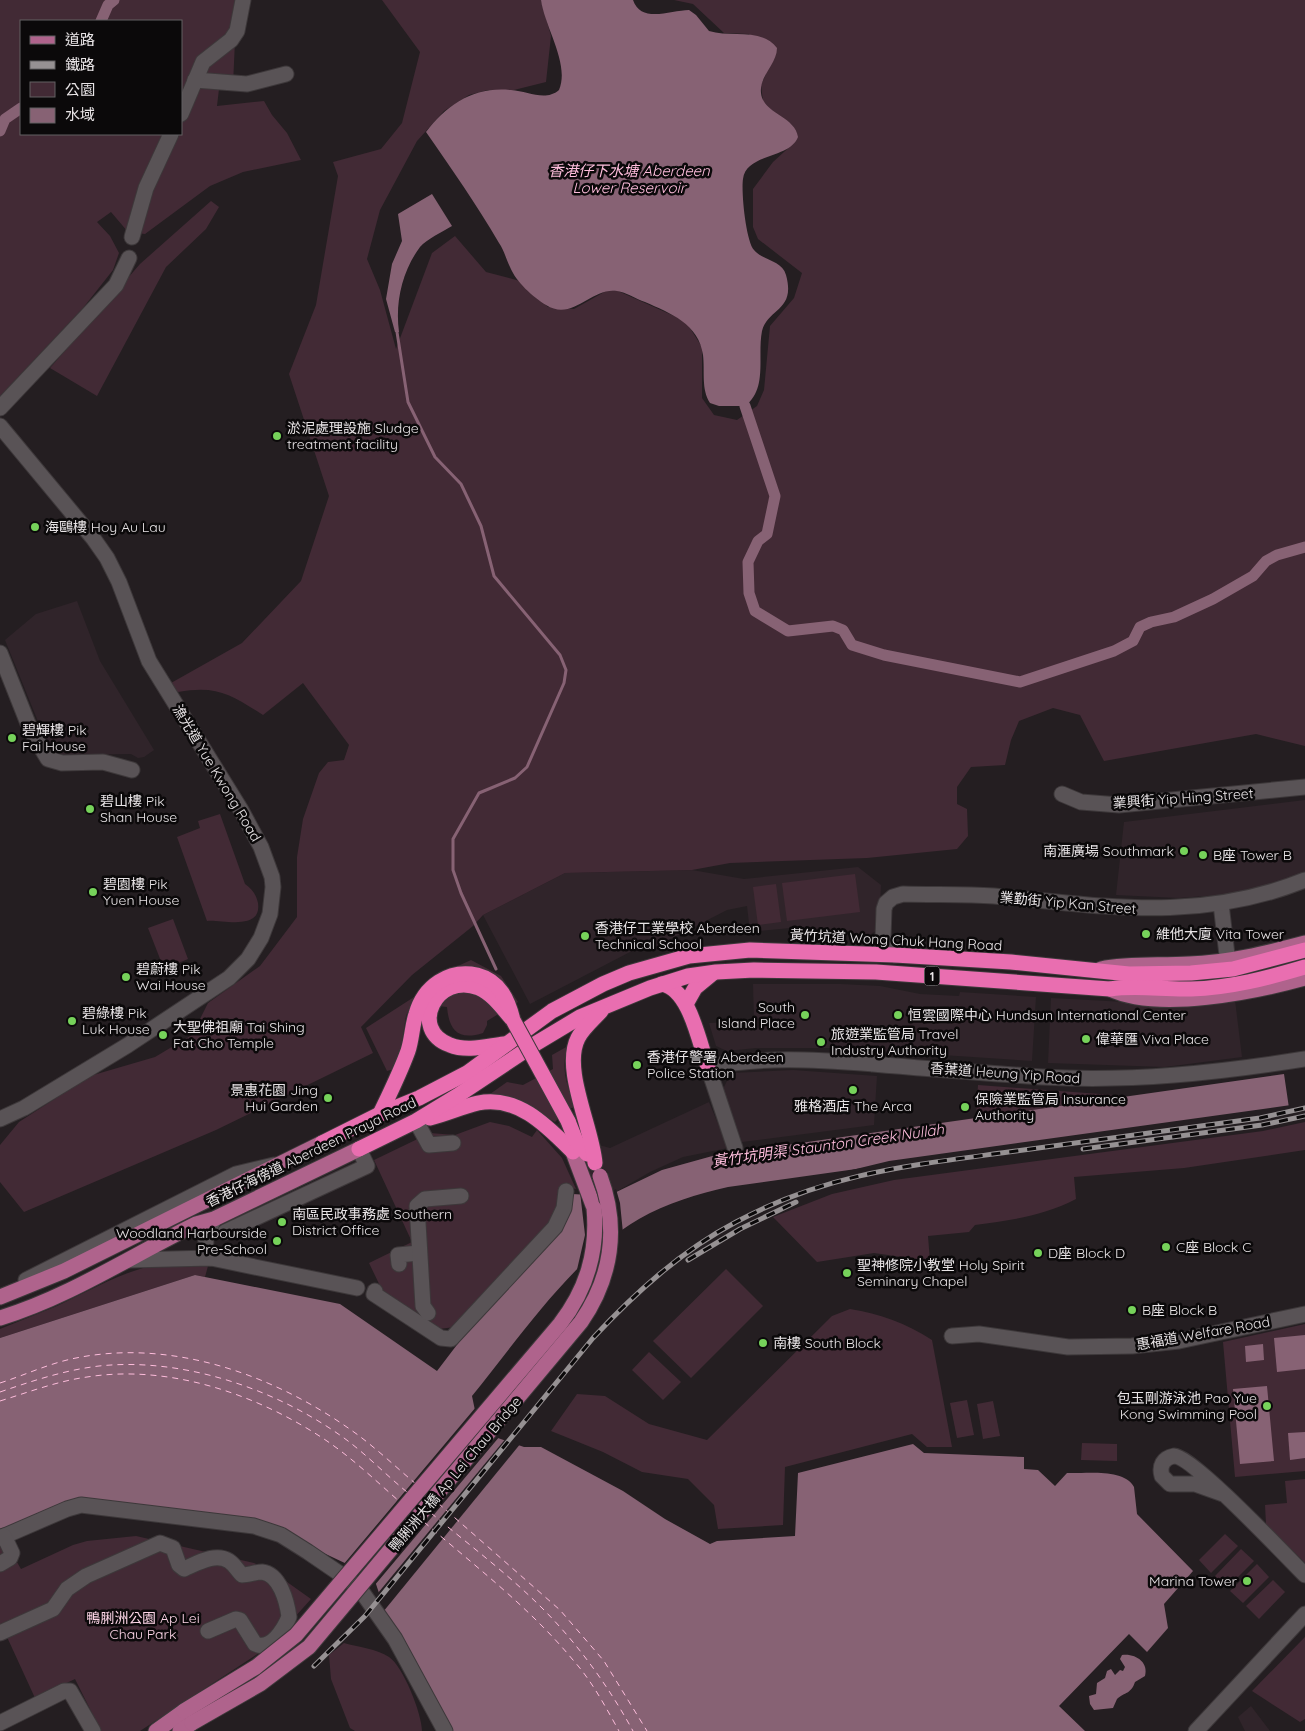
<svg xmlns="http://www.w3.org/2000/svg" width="1305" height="1731" viewBox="0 0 1305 1731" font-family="Quicksand,'Noto Sans TC',sans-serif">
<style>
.built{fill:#30242a}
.green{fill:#422a35;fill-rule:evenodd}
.water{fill:#876274}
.pier{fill:#241e21}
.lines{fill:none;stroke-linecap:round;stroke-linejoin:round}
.stream{stroke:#876274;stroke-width:3}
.canal{stroke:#876274;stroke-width:11}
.ferry{stroke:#febddc;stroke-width:1;stroke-dasharray:6 5;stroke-linecap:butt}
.minor-casing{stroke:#3d383a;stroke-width:17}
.major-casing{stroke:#3d383a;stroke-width:17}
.highway-casing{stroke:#3d383a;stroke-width:17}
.minor{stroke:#595356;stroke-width:15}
.major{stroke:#af638c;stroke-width:15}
.highway{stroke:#e96eb0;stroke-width:15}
.rail-casing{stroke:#969193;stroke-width:5}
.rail{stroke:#0b090a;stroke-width:3;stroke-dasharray:9;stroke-linecap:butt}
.major-bridge-casing{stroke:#3d383a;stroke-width:17;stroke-linecap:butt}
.highway-bridge-casing{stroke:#3d383a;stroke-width:17;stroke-linecap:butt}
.major-bridge{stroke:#af638c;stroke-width:15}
.highway-bridge{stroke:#e96eb0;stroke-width:15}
.poi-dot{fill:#76d25a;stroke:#0b090a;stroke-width:2}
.labels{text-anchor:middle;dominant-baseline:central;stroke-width:5;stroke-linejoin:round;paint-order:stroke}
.shield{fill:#0b090a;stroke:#a6a2a4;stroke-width:1}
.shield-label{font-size:12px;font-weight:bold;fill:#e8e4e6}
.poi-label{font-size:14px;fill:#e8e4e6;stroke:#0b090a;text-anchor:start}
.street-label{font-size:14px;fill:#e8e4e6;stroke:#0b090a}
.park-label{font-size:14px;fill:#fdd5e7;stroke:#0b090a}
.water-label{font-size:15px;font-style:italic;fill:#febddc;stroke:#0b090a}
</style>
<rect width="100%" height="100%" fill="#241e21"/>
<g class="built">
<polygon points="77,601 100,661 154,750 144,757 138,758 131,754 60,755 50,751 5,640 36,614"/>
<polygon points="1305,800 1305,873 1241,893 1220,895 1179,898 1116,895 1124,822"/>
<polygon points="858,867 881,885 879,929 868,936 829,929 790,928 750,932 747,906 727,910 653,948 630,952 530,1004 483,915 565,873 692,870 744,879"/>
<polygon points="753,984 841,984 880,986 920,994 959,996 960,992 1036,997 1032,1061 836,1048 756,1048 727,1051 716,1046 709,1023 754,1021"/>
<polygon points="1051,998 1164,1004 1235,1000 1242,1057 1165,1067 1048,1063"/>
<polygon points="793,1070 877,1076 874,1125 742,1142 723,1089 731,1073"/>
<polygon points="709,1102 728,1148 683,1157 650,1172 614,1193 580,1197 576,1177 562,1150 548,1134 570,1111 576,1112 599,1145 610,1148"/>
<polygon points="1251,1706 1270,1731 1245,1731 1238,1717"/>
</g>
<g class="green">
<path d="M0 0H248L235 41 233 85 219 89 217 106 264 101 272 115 287 133 301 160 243 172 210 186 145 234 128 232 111 212 97 222 110 236 119 253 113 270 83 308 0 396ZM21 21H181V134H21Z"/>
<path d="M382 0H541L551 36 546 82 514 90H488L469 95 444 111 417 141 380 210 367 259 380 290 396 349 432 253 455 236 486 272 520 281 548 307 574 309 606 291H618L681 319 688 325 702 347V398L714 415 737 420 757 406 764 390 770 326 794 298 802 273 758 239 753 227V189L773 162 796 141 792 125 769 108 763 101 761 85 766 74 749 34 724 33 693 4 674 0H1305V746L1256 734 1104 761 1080 715 1053 708 1019 721 1011 740 1005 765 971 767 957 787V804L967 809 968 836 957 849 867 858 730 863 692 870 565 873 483 915 473 926 412 975 361 1027 373 1053 216 1130 24 1212 0 1182V1145L19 1122 90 1076 155 1057 192 1035 208 1003 260 966 297 917V857L303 819 319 773 328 762 344 760 349 745 303 683 263 715C231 695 218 685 178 692L171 683 242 643 301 581 329 496 289 374 316 305 338 176 333 162 381 149 402 123 420 52Z"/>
<polygon points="211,201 219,207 206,229 166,267 97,396 50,368 140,264"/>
<path d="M220 814 245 884C252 889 256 894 258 903 262 932 220 919 207 921L177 837 200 828 198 821Z"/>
<polygon points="855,874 860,912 787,921 782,883"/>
<polygon points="776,884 781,922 758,925 753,887"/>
<polygon points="173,919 188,959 164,969 148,928"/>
<path d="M471 960 501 976 518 1002 487 1021V1025L483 1033C458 1041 449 1030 447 1007L412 1003 406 1016 398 1068 387 1071 366 1028 428 988 436 976Z"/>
<path d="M568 1046C560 1068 567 1087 576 1107L567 1109 555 1122 532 1109 490 1099V1094L507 1082 523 1085 553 1069 552 1055Z"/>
<polygon points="978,1085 1127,1096 976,1118"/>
<polygon points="490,1122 509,1126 532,1137 537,1130 562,1158 576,1189 563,1186 551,1225 455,1327 439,1329 380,1294 382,1290 369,1263 412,1242 374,1160 430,1133 455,1135"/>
<path d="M1305 1122V1150L1184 1168 1074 1177 1076 1199C1043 1216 1012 1220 975 1225L969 1232 928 1236 930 1261 874 1253 817 1262 773 1217 832 1194 894 1180 1263 1131Z"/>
<path d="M182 1261 208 1266 205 1277 195 1275 0 1338V1329C19 1321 38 1314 57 1306 99 1286 135 1264 182 1261Z"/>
<polygon points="726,1269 763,1306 691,1378 653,1341"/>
<path d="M850 1309C880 1314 906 1323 932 1340L952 1447H927L912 1434 785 1467 783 1525 718 1529 714 1505 688 1479 642 1472 603 1452 551 1431 577 1394 605 1396 649 1424 707 1440 832 1316Z"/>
<polygon points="1305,1324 1305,1471 1235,1477 1223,1342"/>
<polygon points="649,1352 681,1382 663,1400 632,1370"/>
<polygon points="967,1400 974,1435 957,1438 950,1403"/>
<polygon points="993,1401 1000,1436 983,1439 977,1404"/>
<polygon points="1082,1443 1117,1444 1117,1461 1081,1460"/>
<polygon points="1305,1479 1305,1563 1266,1524 1265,1505 1287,1503 1285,1481"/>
<polygon points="0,1533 21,1569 73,1545 87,1541 136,1536 254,1563 273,1572 311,1599 268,1647 140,1731 101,1731 75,1679 35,1698 7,1637 0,1639"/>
<polygon points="1225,1534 1238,1546 1211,1573 1199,1560"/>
<polygon points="1241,1549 1254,1561 1227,1588 1215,1576"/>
<polygon points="1257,1564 1269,1577 1243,1603 1230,1591"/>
<polygon points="1273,1580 1285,1592 1259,1619 1246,1606"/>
<polygon points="1305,1637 1305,1719 1300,1722 1252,1691"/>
<path d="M344 1643C358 1647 377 1649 389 1657 403 1666 422 1714 422 1731H355L350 1728 331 1679 329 1655Z"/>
</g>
<g class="water">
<path d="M541 0H633C641 24 671 10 689 10L696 15 709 31C731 38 761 27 777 48 777 64 759 76 761 93 763 114 795 116 798 137 790 159 746 153 743 179 741 192 746 241 754 250 763 261 782 260 786 275 796 311 768 308 762 331 757 356 768 389 745 406H719L710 403C701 389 705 371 703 355 699 324 670 313 645 302 636 299 626 292 617 291 591 287 573 322 546 305 533 297 516 282 510 267 506 259 504 250 499 243 477 205 451 168 426 132 447 104 475 86 511 90 528 91 545 102 559 90 570 64 545 28 541 0Z"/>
<path d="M432 194 452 226C442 232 427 239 420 247 402 271 395 303 399 332H395L386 299 392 264 402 241 398 214Z"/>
<path d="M1284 1074 1289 1108 728 1187C697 1194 667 1203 639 1219 573 1258 520 1337 472 1396L477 1420 495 1437 524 1447H541L623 1491 665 1519 710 1544 717 1541 795 1536 798 1473 913 1444 924 1453 1024 1457V1469L1038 1470 1055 1486 1067 1473C1085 1474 1124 1468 1134 1487L1137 1514 1193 1571 1164 1604 1168 1628 1147 1652 1129 1634 1059 1706 1085 1731H448L386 1614 375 1581 349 1565 262 1524 69 1500 0 1533V1338L195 1275 340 1304 437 1371 572 1194 608 1196 662 1170 716 1155Z"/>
<polygon points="1305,1335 1305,1369 1277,1372 1274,1338"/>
<polygon points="1263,1344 1264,1360 1246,1362 1245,1346"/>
<polygon points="1267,1386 1274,1461 1240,1464 1233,1389"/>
<polygon points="1305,1432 1305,1458 1290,1460 1288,1433"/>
<path d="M1122 1655C1135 1653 1149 1662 1145 1676L1135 1682C1131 1694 1125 1692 1117 1699L1113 1708 1094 1710 1090 1704 1089 1696 1096 1694 1097 1683 1105 1678 1107 1671 1111 1669 1115 1675 1120 1670 1123 1671 1125 1667 1120 1659Z"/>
</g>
<g class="pier">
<polygon points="1291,1105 1289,1110 831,1175 889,1161"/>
<polygon points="616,1189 620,1203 623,1233 592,1257 576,1274 585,1235 580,1192 608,1193"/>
<polygon points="476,1407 480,1418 485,1426 500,1436 374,1586 343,1565"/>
<polygon points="507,1437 521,1443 383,1612 378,1593"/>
</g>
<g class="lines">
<polyline class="stream" points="397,332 408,402 435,457 461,484 481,526 494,576 560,655 566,670 564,683 527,767 515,778 479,793 453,839 453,870 461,893 496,969"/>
<g class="canal">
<polyline points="101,21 108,5 114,0"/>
<polyline points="0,131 5,119 21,108"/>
<polyline points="745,406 775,496 767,534 758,541 748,562 749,593 755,611 788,631 833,626 843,630 852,645 884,655 1020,682 1114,651 1133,641 1140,627 1151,622 1174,617 1213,599 1253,576 1266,561 1277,555 1305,547"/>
</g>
<g class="ferry">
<path d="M0 1383C25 1375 50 1363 76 1358 175 1338 279 1377 358 1435 378 1450 397 1468 416 1484"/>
<path d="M0 1392C32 1381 65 1370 99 1366 183 1357 276 1389 344 1438 366 1454 386 1475 407 1492"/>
<path d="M0 1401C29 1392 58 1381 87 1377 169 1364 256 1394 324 1439 351 1457 375 1480 400 1502"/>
<polyline points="438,1503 560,1610 604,1661 647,1731"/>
<path d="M431 1513C468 1544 508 1574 542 1608 578 1644 609 1687 633 1731"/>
<path d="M424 1522C475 1566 530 1608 573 1660 592 1681 605 1706 619 1731"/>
</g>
<g class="minor-casing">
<g id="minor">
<polyline points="195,80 247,84 286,74"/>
<polyline points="181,114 203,62 231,40 237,31 243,0"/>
<polyline points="132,237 146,188 171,134"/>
<polyline points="0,408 116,285 129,258"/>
<polyline points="0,426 93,538 107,558 119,582 149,661 241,810 261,847 272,877 273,887 270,914 261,938 248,959 229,978 128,1045 24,1108 0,1119"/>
<polyline points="0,653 31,731 48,759 62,763 103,762 132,770"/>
<polyline points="1062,794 1081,802 1119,805 1305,787"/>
<polyline points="1221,904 1227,955"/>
<path d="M895 955 883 938 884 909 886 903 893 897 903 894C933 895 964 894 994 896 1105 906 1198 923 1305 880"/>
<polyline points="416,1121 429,1145 453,1143"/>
<path d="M735 1148 708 1067C763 1056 817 1060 873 1064 929 1069 986 1073 1042 1077 1131 1082 1217 1073 1305 1059"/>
<polyline points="225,1232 367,1166 359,1149"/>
<path d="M211 1258C201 1243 207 1234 214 1219"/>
<polyline points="130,1260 211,1258 357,1288"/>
<polyline points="399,1264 398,1255 419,1253"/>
<polyline points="26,1280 236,1174 274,1165"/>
<polyline points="375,1291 374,1294 441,1338 451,1339 555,1227 564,1208 566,1191"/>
<polyline points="428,1313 423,1306 417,1206 425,1199 461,1196"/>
<polyline points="952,1336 979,1334 1068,1347 1132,1346 1179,1341 1305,1314"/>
<path d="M1223 1494 1195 1484H1170L1162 1476C1159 1466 1163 1458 1174 1456 1192 1456 1286 1556 1305 1575"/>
<polyline points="0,1538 67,1509 81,1505 254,1526 281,1535 308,1552 349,1580 362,1592 395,1639 445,1731"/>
<polyline points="0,1564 10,1558 12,1553 4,1536"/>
<path d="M0 1633 53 1609 67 1589 86 1576 160 1543 173 1548 179 1565 184 1569C196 1564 215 1552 229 1561 234 1564 238 1571 242 1575 249 1575 255 1572 262 1572 280 1574 287 1602 289 1617 284 1629 271 1651 255 1644L240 1620 236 1619 208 1631"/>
<polyline points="0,1723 64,1691 70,1691 93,1731"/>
<polyline points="1196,1731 1305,1614"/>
</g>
</g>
<g class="major-casing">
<g id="major">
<path d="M1101 969C1130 963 1160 966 1189 964 1228 963 1267 953 1305 943"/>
<path d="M1110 989C1158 1012 1255 992 1305 978"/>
<polyline points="573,1152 594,1208"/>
<polyline points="0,1297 64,1271 322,1143"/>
<path d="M0 1318C69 1297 131 1256 196 1224L214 1219 359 1149"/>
<polyline points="156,1731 184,1711"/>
<polyline points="180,1731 192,1723"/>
</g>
</g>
<g class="highway-casing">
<g id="highway">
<path d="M662 984C690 989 699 1043 708 1067"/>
<polyline points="686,1004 695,988 712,974"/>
<path d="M504 1044C487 1046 467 1052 450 1045 408 1030 436 971 479 988 493 994 503 1009 513 1020"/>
<path d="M380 1114C390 1093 400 1073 408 1051 412 1039 412 1026 416 1014 424 986 449 969 477 975 500 981 508 1000 513 1020"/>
<path d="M430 1118C446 1114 461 1107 478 1103 518 1095 547 1126 573 1152"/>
<polyline points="568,1121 576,1141 587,1154"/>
<polyline points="322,1143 380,1114 419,1098 467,1073 552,1011 603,984 629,973 689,956 750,950 895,955 1011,962 1129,974 1191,973 1233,969 1305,950"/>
<path d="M359 1149 416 1121 457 1096 535 1044 580 1017 650 988 688 976 716 972 754 970 876 972 1110 989C1138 985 1164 990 1191 989 1230 988 1268 978 1305 967"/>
<path d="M595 1163C592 1127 562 1069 578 1038 583 1028 594 1019 601 1011"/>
</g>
</g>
<use href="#minor" class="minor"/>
<use href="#major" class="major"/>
<use href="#highway" class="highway"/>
<g class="rail-casing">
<g id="rail">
<polyline points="1083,1149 1262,1125 1305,1116"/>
<polyline points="688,1260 740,1229 796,1202"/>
<path d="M314 1666 365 1616 593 1338C635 1293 681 1251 736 1222 829 1172 914 1165 1016 1151 1097 1140 1179 1129 1260 1118L1305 1108"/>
</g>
</g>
<use href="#rail" class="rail"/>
<g class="major-bridge-casing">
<g id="major-bridge">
<path d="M184 1711 256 1667 296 1635 560 1324C587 1289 598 1252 594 1208"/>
<path d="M192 1723 260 1684 309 1647 581 1322C612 1277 619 1227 600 1176"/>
</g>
</g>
<g class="highway-bridge-casing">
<polyline id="highway-bridge" points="513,1020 568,1121"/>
</g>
<use href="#major-bridge" class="major-bridge"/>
<use href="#highway-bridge" class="highway-bridge"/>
</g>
<g class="poi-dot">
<circle cx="277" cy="436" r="5"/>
<circle cx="35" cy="527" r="5"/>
<circle cx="12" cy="738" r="5"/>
<circle cx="90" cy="809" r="5"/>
<circle cx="1184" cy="851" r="5"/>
<circle cx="1203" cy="855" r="5"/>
<circle cx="93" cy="892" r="5"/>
<circle cx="1146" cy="934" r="5"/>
<circle cx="585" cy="936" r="5"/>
<circle cx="126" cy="977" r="5"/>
<circle cx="805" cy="1015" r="5"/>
<circle cx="898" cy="1015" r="5"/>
<circle cx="72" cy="1021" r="5"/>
<circle cx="163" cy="1035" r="5"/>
<circle cx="1086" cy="1039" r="5"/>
<circle cx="821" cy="1042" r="5"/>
<circle cx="637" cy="1065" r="5"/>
<circle cx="853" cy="1090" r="5"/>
<circle cx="328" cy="1098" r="5"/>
<circle cx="965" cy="1107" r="5"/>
<circle cx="282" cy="1222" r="5"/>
<circle cx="277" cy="1241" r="5"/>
<circle cx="1166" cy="1247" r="5"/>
<circle cx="1038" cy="1253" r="5"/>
<circle cx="847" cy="1273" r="5"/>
<circle cx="1132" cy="1310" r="5"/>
<circle cx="763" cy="1343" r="5"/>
<circle cx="1267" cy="1406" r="5"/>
<circle cx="1247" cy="1581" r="5"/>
</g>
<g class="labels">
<rect class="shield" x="924.5" y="966.5" width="15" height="19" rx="4"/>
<g class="shield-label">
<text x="932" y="976">1</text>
</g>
<g class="poi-label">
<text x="287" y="428">淤泥處理設施 Sludge<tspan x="287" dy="16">treatment facility</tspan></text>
<text x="45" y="527">海鷗樓 Hoy Au Lau</text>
<text x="22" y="730">碧輝樓 Pik<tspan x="22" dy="16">Fai House</tspan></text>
<text x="100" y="801">碧山樓 Pik<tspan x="100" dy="16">Shan House</tspan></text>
<text x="1174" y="851" text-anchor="end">南滙廣場 Southmark</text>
<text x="1213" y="855">B座 Tower B</text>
<text x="103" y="884">碧園樓 Pik<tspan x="103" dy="16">Yuen House</tspan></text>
<text x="595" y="928">香港仔工業學校 Aberdeen<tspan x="595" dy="16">Technical School</tspan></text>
<text x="1156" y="934">維他大廈 Vita Tower</text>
<text x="136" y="969">碧蔚樓 Pik<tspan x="136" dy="16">Wai House</tspan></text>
<text x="795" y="1007" text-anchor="end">South<tspan x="795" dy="16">Island Place</tspan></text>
<text x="82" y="1013">碧綠樓 Pik<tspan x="82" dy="16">Luk House</tspan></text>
<text x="908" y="1015">恒雲國際中心 Hundsun International Center</text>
<text x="173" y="1027">大聖佛祖廟 Tai Shing<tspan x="173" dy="16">Fat Cho Temple</tspan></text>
<text x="831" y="1034">旅遊業監管局 Travel<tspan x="831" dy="16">Industry Authority</tspan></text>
<text x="1096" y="1039">偉華匯 Viva Place</text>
<text x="647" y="1057">香港仔警署 Aberdeen<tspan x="647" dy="16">Police Station</tspan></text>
<text x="318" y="1090" text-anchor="end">景惠花園 Jing<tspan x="318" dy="16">Hui Garden</tspan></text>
<text x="975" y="1099">保險業監管局 Insurance<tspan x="975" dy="16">Authority</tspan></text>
<text x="853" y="1106" text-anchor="middle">雅格酒店 The Arca</text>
<text x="292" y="1214">南區民政事務處 Southern<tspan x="292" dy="16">District Office</tspan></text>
<text x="267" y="1233" text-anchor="end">Woodland Harbourside<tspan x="267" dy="16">Pre-School</tspan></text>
<text x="1176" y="1247">C座 Block C</text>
<text x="1048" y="1253">D座 Block D</text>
<text x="857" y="1265">聖神修院小教堂 Holy Spirit<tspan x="857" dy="16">Seminary Chapel</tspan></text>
<text x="1142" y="1310">B座 Block B</text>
<text x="773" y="1343">南樓 South Block</text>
<text x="1257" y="1398" text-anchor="end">包玉剛游泳池 Pao Yue<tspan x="1257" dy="16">Kong Swimming Pool</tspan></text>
<text x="1237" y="1581" text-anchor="end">Marina Tower</text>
</g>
<g class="street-label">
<text transform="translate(217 773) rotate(59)">漁光道 Yue Kwong Road</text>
<text transform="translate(1183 798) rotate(-4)">業興街 Yip Hing Street</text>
<text transform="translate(1068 903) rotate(5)">業勤街 Yip Kan Street</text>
<text transform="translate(896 940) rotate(3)">黃竹坑道 Wong Chuk Hang Road</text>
<text transform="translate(1005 1073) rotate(4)">香葉道 Heung Yip Road</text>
<text transform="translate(311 1152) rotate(-26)">香港仔海傍道 Aberdeen Praya Road</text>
<text transform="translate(1203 1333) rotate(-10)">惠福道 Welfare Road</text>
<text transform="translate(455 1474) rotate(-50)">鴨脷洲大橋 Ap Lei Chau Bridge</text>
</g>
<g class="park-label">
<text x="143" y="1618">鴨脷洲公園 Ap Lei<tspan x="143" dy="16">Chau Park</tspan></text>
</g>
<g class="water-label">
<text x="629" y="170">香港仔下水塘 Aberdeen<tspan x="629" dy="17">Lower Reservoir</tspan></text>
<text transform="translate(828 1145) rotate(-8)">黃竹坑明渠 Staunton Creek Nullah</text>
</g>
</g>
<rect x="20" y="20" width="162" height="115" fill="#0b090a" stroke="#636162"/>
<rect x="30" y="36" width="25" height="8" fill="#af638c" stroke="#636162"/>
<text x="65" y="45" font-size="15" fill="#e8e4e6">道路</text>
<rect x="30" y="61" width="25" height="8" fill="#969193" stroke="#636162"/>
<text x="65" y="70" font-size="15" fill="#e8e4e6">鐵路</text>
<rect x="30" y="82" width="25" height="15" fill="#422a35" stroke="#636162"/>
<text x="65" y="95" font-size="15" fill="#e8e4e6">公園</text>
<rect x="30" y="108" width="25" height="15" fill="#876274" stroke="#636162"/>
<text x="65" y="120" font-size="15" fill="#e8e4e6">水域</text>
</svg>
